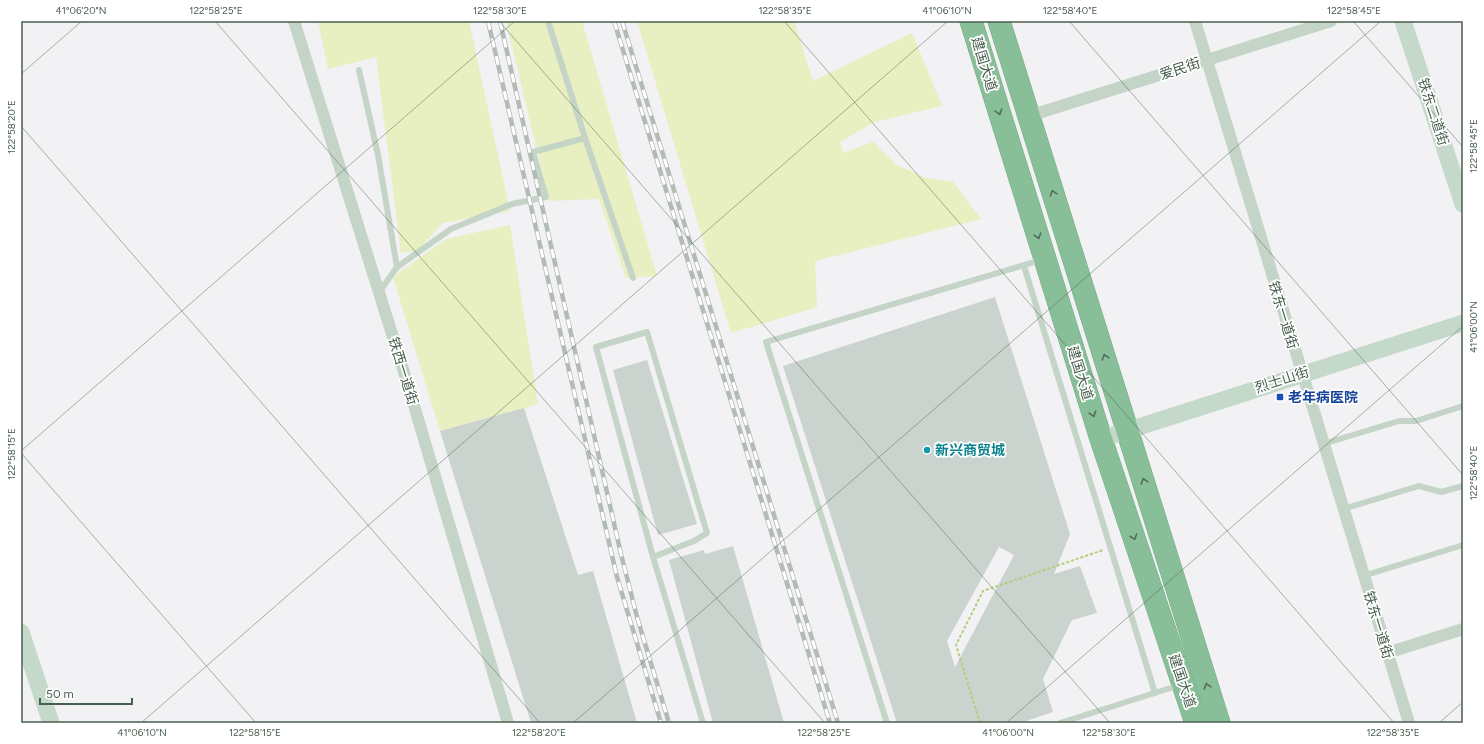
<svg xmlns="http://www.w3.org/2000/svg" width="1484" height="744" viewBox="0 0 1484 744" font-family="Figtree,'Noto Sans SC',sans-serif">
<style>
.green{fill:#e8efc0}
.building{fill:#cbd3ce;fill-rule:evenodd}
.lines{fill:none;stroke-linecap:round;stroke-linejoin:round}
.highway-casing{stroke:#74aa84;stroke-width:23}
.path{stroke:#b6cd78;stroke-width:2;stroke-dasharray:3 2;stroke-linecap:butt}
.lane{stroke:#c4d5c8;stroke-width:6}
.street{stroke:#c4d5c8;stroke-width:12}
.secondary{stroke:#c4d9ca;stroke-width:17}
.highway{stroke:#89bf98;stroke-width:22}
.rail-casing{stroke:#b3bbb6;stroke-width:4.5}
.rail{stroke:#fff;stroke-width:3;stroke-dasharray:9;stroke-linecap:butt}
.oneway{stroke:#526d59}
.ticks{fill:none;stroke:#485e4e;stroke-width:1;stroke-opacity:0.45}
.transit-dot{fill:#1a4fb4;stroke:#fff;stroke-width:1.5}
.culture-dot{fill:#0f9aa8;stroke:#fff;stroke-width:1.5}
.labels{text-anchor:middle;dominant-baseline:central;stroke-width:3.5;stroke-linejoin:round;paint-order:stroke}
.street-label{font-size:14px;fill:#485e4e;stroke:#fff}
.transit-label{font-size:14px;font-weight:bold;fill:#164399;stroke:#fff;text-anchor:start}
.culture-label{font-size:14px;font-weight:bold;fill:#0d838f;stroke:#fff;text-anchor:start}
.neatline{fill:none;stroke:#485e4e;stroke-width:1.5}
.ticks-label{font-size:10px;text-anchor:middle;fill:#485e4e}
</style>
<rect width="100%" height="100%" fill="#f2f1f3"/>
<g class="green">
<polygon points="318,21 469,21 510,211 443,223 417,251 401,253 376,57 328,69"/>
<polygon points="506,21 582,21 657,276 626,278 599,199 549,201"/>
<polygon points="637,21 794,21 813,81 912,33 942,106 874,122 840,142 843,153 873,142 895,164 926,178 953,182 981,219 815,261 817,307 731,333"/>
<polygon points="510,225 538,404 440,431 393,277 446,239"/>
</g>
<g class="building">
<path d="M995 297 1070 534 1054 574 1080 566 1097 613 1072 620 1043 679 1053 712 1020 723H897L783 366ZM999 547 1014 555 955 667 947 641Z"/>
<polygon points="647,360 697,524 658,535 613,370"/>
<polygon points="524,408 578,575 593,571 637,723 531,723 440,431"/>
<polygon points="733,546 784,723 713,723 669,560 704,550 705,554"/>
</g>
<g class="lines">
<g class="highway-casing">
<g id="highway">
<polyline points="971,21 1101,439 1196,723"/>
<polyline points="999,21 1219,723"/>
</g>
</g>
<polyline class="path" points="980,723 956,645 983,591 1103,550"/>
<g class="lane">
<polyline points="548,21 585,138 633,278"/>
<polyline points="359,70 378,155 397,267 380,291"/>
<polyline points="1024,266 1155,693"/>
<polyline points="397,267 451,229 512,204 546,197 533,152 585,138"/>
<polyline points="1323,444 1399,421 1416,421 1463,406"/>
<polyline points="1343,509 1419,486 1441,492 1463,486"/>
<polyline points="653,557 694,541 707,533 647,332 596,347 653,557 703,723"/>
<polyline points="1363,576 1463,545"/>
<polyline points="887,723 766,342 1041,260"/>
<polyline points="1060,723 1180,685"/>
</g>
<g class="street">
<polyline points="294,21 408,385 508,723"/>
<polyline points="1195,21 1409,723"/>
<polyline points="1029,116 1331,21"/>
<polyline points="1387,653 1463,629"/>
</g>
<g class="secondary">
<polyline points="1403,21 1463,204"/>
<polyline points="1101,439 1463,323"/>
<polyline points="21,632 51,723"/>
</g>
<use href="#highway" class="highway"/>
<g class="rail-casing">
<g id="rail">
<polyline points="488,21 617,577 661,723"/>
<polyline points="500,21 621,554 637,617 669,723"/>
<polyline points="614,21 830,723"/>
<polyline points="622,21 838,723"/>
</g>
</g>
<use href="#rail" class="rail"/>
</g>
<defs><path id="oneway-chevron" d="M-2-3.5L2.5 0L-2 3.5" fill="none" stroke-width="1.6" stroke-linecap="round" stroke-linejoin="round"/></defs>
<g class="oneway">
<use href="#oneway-chevron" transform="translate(999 112) rotate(73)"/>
<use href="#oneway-chevron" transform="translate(1053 193) rotate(-107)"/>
<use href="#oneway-chevron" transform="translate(1038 236) rotate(73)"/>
<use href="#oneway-chevron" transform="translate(1105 357) rotate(-107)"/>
<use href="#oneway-chevron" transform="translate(1093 414) rotate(73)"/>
<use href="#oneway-chevron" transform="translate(1144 481) rotate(-107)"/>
<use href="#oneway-chevron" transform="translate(1134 537) rotate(71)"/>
<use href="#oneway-chevron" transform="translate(1207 686) rotate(-107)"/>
</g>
<path class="ticks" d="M215 21 825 723M499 21 1110 723M784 21 1394 723M1069 21 1463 475M1353 21 1463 147M21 74 82 21M21 126 540 723M21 451 515 21M21 453 256 723M141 723 948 21M573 723 1381 21M1006 723 1463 326M1439 723 1463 702"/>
<rect class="transit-dot" x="1276" y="393" width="8" height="8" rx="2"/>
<circle class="culture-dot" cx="927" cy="450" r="4"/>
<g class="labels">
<g class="street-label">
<text transform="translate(984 64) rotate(73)">建国大道</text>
<text transform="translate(1180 69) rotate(-18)">爱民街</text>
<text transform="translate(1433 112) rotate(72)">铁东二道街</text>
<text transform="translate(1283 315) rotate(73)">铁东一道街</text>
<text transform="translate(403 371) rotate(73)">铁西一道街</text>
<text transform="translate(1080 373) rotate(73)">建国大道</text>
<text transform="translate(1282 380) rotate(-18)">烈士山街</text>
<text transform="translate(1378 625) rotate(73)">铁东一道街</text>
<text transform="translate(1182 681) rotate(71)">建国大道</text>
</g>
<g class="transit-label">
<text x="1288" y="397">老年病医院</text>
</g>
<g class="culture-label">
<text x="935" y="450">新兴商贸城</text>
</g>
</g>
<rect width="1484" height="744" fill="none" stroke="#ffffff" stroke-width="44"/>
<path d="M40 698v6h92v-6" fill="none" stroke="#485e4e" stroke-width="2"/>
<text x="46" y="698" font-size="12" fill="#485e4e" stroke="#ffffff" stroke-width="3" paint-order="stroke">50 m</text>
<rect x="22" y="22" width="1440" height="700" class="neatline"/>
<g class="ticks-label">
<text x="81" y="14">41°06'20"N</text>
<text x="216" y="14">122°58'25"E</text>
<text x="500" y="14">122°58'30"E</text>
<text x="785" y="14">122°58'35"E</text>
<text x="947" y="14">41°06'10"N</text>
<text x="1070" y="14">122°58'40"E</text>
<text x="1354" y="14">122°58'45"E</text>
<text transform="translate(11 127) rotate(-90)" y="4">122°58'20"E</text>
<text transform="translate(1473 146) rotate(-90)" y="4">122°58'45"E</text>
<text transform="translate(1473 327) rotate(-90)" y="4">41°06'00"N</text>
<text transform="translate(11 454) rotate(-90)" y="4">122°58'15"E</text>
<text transform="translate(1473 473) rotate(-90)" y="4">122°58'40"E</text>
<text x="142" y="736">41°06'10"N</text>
<text x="255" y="736">122°58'15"E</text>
<text x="539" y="736">122°58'20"E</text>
<text x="824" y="736">122°58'25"E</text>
<text x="1008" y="736">41°06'00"N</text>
<text x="1109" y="736">122°58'30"E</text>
<text x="1393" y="736">122°58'35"E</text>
</g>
</svg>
